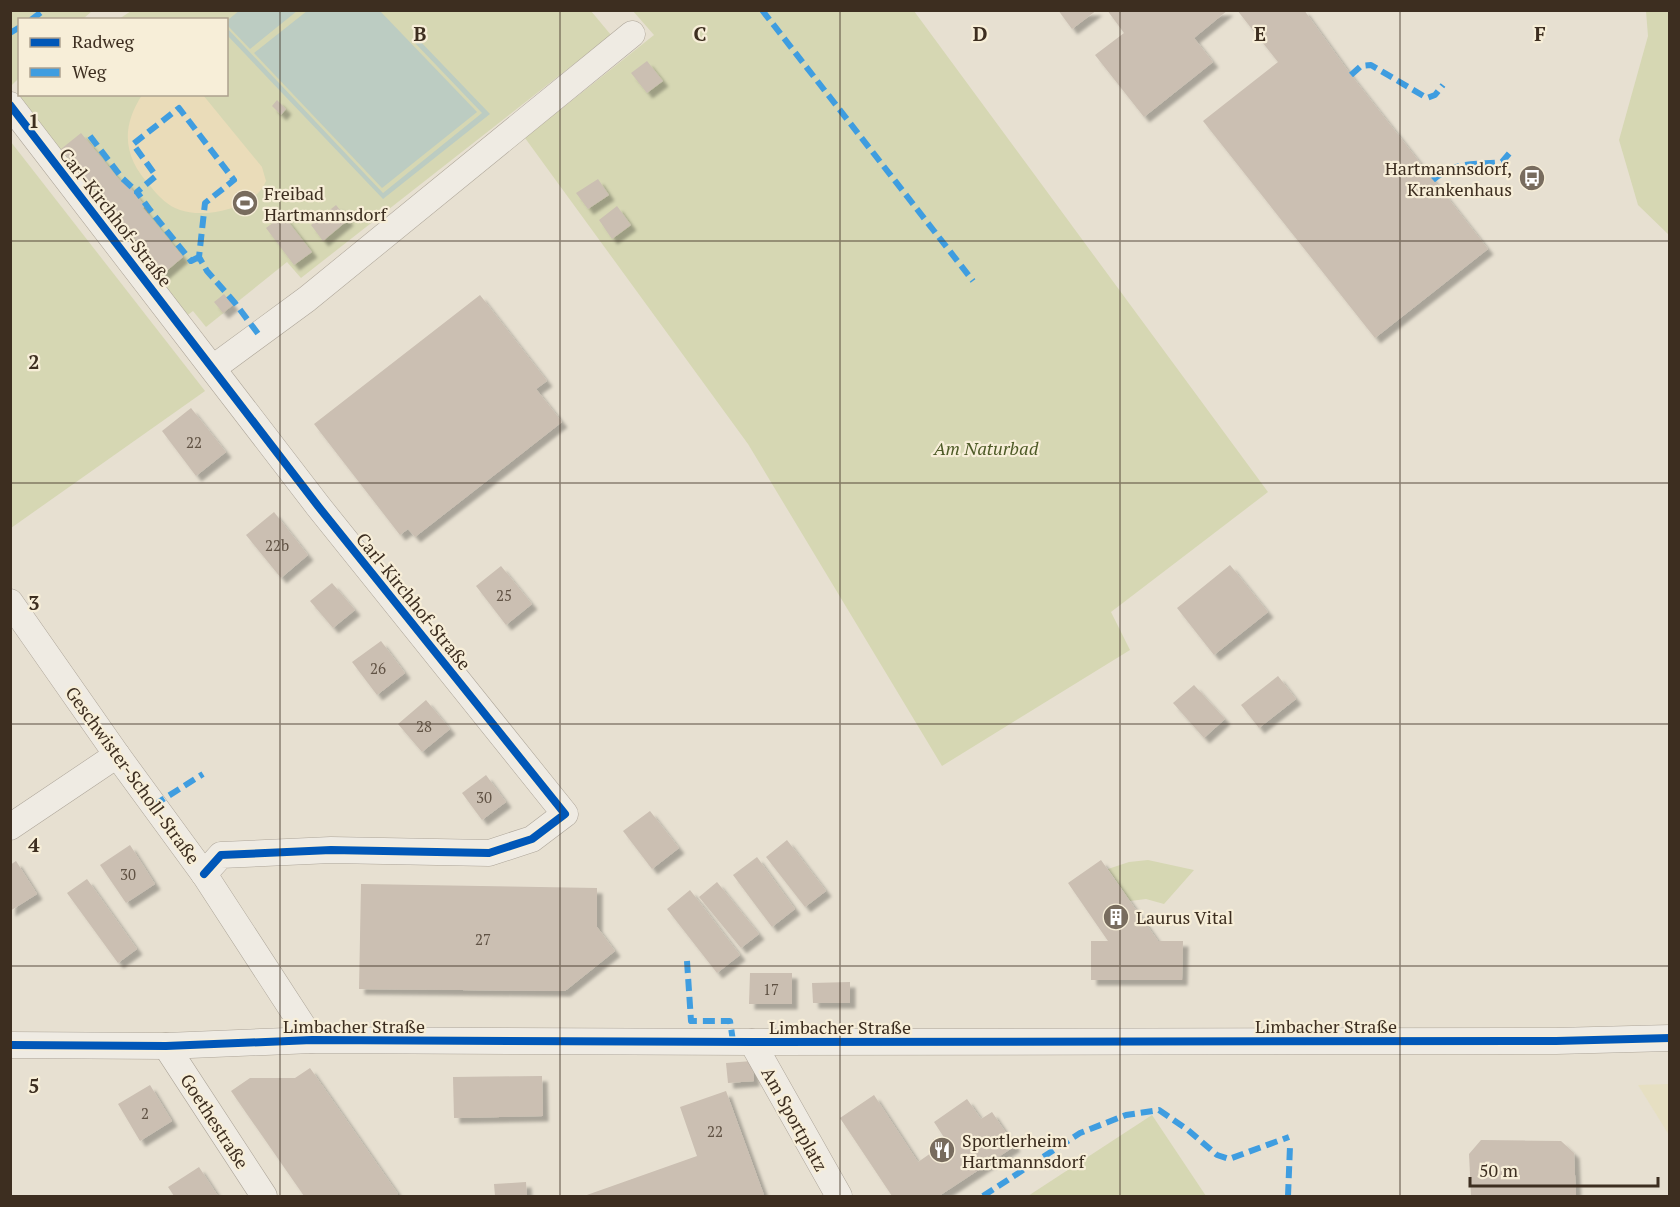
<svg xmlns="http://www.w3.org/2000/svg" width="1680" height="1207" viewBox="0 0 1680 1207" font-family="'PT Serif',serif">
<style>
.farmland{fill:#e6dfc2}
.green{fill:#d6d7b3}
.sand{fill:#eadcb9}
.water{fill:#bcccc2}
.building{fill:#cbbfb2;filter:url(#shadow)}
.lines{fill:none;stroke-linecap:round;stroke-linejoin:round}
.minor-casing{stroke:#ada599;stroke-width:27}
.minor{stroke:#efebe3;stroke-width:26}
.quiet{stroke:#3f9de0;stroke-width:6;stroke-dasharray:12 6;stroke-linecap:butt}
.cycleway-casing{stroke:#f7eed8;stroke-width:11}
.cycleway{stroke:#0057b8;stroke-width:8}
.grid{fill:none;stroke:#3d2e20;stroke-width:1.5;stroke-opacity:0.55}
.labels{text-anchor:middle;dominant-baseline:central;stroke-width:4.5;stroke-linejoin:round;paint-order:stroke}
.number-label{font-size:15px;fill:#605244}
.poi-label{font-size:18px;fill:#3d2e20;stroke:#f7eed8;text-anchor:start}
.street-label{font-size:18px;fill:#3d2e20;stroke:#f7eed8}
.park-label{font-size:18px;font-style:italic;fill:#4d5a26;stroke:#f7eed8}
.grid-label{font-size:20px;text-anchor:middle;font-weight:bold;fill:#3d2e20;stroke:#f7eed8;stroke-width:4.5;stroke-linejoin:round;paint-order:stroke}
</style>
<defs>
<filter id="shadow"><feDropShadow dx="5.5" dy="5.5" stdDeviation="1.5" flood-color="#0004"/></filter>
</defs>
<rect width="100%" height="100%" fill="#e7e0d1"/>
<polygon class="farmland" points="1669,1084 1670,1084 1669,1135 1638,1085"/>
<g class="green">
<polygon points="11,10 92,10 92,11 83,19 20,20 19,78 11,86"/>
<polygon points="131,11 591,11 611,35 301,278 287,262 206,327 193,311 185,317 11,100 19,94 226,94 226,20 119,19"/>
<polygon points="633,11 914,11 1268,492 1111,612 1130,650 942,766 748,444 525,138 654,35"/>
<polygon points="1646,11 1669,11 1669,235 1638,205 1619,140 1648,36"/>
<polygon points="11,142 205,391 11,528"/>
<polygon points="1148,860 1194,870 1164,904 1146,899 1130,901 1108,869 1129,862"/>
<polygon points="1152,1115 1206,1196 1028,1196"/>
</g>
<path class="sand" d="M142 95H203L262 167 266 181C256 208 205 219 180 210 168 206 159 197 151 187 124 158 120 129 142 95Z"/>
<g class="water">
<polygon points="240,10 297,10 297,11 250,49 228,26 229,19"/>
<polygon points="307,11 380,11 477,112 382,188 254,53"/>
<polygon points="227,28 383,193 482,113 415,43 419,40 490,114 383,199 227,35"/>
</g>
<g class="building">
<polygon points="1058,10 1097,10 1072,29"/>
<polygon points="1107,10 1228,10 1194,38 1213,62 1144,117 1095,55 1124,33"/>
<polygon points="1237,10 1304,10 1351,75 1488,249 1375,338 1203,121 1278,62"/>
<polygon points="647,61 663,81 647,93 631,73"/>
<polygon points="277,100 286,109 281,115 272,106"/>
<polygon points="81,133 122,183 125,181 145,206 143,208 183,257 163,274 123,224 117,229 96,204 102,199 61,149"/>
<polygon points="598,179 609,195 588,209 576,193"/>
<polygon points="336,205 348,220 323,241 311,225"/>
<polygon points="617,206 631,225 612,239 599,220"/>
<polygon points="283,215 312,252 294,265 266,228"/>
<polygon points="224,294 233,305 223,313 214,302"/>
<polygon points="480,295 547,381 536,389 562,422 415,537 408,529 400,535 314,424"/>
<polygon points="191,408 226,452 196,476 162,431"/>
<polygon points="274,512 308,555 281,578 246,535"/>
<polygon points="1230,565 1268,612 1214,655 1177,608"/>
<polygon points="501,566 532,604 506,625 476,586"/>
<polygon points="332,583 355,610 333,628 310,601"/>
<polygon points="381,641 405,673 377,695 352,662"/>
<polygon points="1278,676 1296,699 1259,728 1241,705"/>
<polygon points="1194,685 1225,719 1204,738 1173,703"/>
<polygon points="426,700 450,729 422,752 398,724"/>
<polygon points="486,775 506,802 482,820 462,793"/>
<polygon points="650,811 679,848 652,869 623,831"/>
<polygon points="787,840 826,891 805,907 766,857"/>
<polygon points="130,845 155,884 126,903 100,865"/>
<polygon points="757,857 795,909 772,927 733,875"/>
<polygon points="1101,860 1158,941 1183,941 1182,980 1091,980 1091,941 1108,941 1068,883"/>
<polygon points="16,861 37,894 10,911 10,865"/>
<polygon points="87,879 137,949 118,963 67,893"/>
<polygon points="717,882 759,934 741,948 699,897"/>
<polygon points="361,884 597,888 597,927 615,951 565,991 359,989"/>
<polygon points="690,890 740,955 717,973 667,909"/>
<polygon points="750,973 792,973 792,1004 749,1004"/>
<polygon points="850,982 850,1003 813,1003 812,983"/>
<polygon points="752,1061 754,1081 728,1083 726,1063"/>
<polygon points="310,1068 398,1194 395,1196 304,1196 231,1091 250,1078 295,1078"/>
<polygon points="542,1076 543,1116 454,1118 453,1077"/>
<polygon points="150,1085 172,1121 140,1141 118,1104"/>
<polygon points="726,1091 764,1195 759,1196 584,1196 697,1156 680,1107"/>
<polygon points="874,1095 918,1162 947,1142 934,1122 967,1099 981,1119 992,1112 1015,1146 939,1196 892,1196 840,1118"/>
<polygon points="1481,1140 1561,1141 1574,1153 1576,1196 1471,1196 1469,1154"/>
<polygon points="199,1167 218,1196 174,1196 168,1187"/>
<polygon points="526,1182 527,1196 495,1196 494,1184"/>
</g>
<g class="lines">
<g class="minor-casing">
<g id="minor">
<polyline points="10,105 318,506 565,814 532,839 489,853 331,850 221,855 204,874"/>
<polyline points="213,368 307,299 632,34"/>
<polyline points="10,602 117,755 204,874 312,1040"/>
<polyline points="10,827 117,755"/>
<polyline points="752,1042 839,1196"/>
<polyline points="10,1045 166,1046 312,1040 752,1042 1556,1041 1670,1038"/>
<polyline points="166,1046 264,1196"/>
</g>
</g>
<use href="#minor" class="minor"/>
<g class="quiet">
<polyline points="762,10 973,281"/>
<polyline points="31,20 44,10"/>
<polyline points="10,33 20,27"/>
<polyline points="1351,75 1361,66 1371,65 1427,98 1435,95 1443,85"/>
<polyline points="90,136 122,178 137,192"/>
<path d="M1433 180C1454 161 1476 165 1502 162L1513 149"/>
<polyline points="199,257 191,261 150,210 137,192 156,176 133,144 179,108 234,180 205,203 199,257 207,271 235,303 259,335"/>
<polyline points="154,805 203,774"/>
<polyline points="687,961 691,1021 730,1021 733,1041"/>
<polyline points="983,1196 1080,1133 1126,1115 1159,1110 1188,1130 1217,1155 1229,1159 1289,1137"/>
<polyline points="1288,1196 1290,1146"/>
</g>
<g class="cycleway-casing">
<g id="cycleway">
<polyline points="10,105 318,506 565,814 532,839 489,853 331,850 221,855 204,874"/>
<polyline points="10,1045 166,1046 312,1040 752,1042 1556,1041 1670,1038"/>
</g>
</g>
<use href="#cycleway" class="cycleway"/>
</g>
<path class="grid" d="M280 10V1196M560 10V1196M840 10V1196M1120 10V1196M1400 10V1196M10 241H1670M10 483H1670M10 724H1670M10 966H1670"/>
<defs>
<g id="bus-disc" transform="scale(1.35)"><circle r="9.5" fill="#786c5e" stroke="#f7eed8"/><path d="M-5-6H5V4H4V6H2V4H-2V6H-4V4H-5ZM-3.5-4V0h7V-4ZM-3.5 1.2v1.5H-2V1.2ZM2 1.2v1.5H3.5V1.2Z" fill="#fff"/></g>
<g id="stadium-disc" transform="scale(1.35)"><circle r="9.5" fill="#786c5e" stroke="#f7eed8"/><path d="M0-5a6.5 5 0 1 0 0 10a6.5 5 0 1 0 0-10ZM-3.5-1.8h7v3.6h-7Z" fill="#fff"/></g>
<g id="building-disc" transform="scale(1.35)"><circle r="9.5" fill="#786c5e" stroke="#f7eed8"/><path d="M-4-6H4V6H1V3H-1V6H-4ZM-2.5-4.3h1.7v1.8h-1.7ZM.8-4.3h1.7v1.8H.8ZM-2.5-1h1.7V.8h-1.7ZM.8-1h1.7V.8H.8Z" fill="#fff"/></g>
<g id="restaurant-disc" transform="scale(1.35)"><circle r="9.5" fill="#786c5e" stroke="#f7eed8"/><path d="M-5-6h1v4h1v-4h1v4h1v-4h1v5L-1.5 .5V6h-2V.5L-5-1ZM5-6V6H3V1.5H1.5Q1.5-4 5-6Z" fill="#fff"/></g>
</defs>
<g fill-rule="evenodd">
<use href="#bus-disc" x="1532" y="178"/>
<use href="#stadium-disc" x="245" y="203"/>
<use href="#building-disc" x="1116" y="917"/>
<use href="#restaurant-disc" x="942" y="1150"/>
</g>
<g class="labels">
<g class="number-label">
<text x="194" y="442">22</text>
<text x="277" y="545">22b</text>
<text x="504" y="595">25</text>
<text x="378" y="668">26</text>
<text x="424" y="726">28</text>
<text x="484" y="797">30</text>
<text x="128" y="874">30</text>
<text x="483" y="939">27</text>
<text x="771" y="989">17</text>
<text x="145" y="1113">2</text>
<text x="715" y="1131">22</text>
</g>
<g class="poi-label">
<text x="1512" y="168" text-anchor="end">Hartmannsdorf,<tspan x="1512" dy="21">Krankenhaus</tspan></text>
<text x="264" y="193">Freibad<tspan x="264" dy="21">Hartmannsdorf</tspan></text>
<text x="1136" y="917">Laurus Vital</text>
<text x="962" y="1140">Sportlerheim<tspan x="962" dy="21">Hartmannsdorf</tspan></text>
</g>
<g class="street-label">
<text transform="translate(116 217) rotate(52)">Carl-Kirchhof-Straße</text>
<text transform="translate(414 601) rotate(51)">Carl-Kirchhof-Straße</text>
<text transform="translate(133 775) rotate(54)">Geschwister-Scholl-Straße</text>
<text x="354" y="1026">Limbacher Straße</text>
<text x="1326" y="1026">Limbacher Straße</text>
<text x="840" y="1027">Limbacher Straße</text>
<text transform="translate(795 1119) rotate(61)">Am Sportplatz</text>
<text transform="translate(215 1121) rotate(57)">Goethestraße</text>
</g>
<g class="park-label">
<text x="986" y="448">Am Naturbad</text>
</g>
</g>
<g class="grid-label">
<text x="420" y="41">B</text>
<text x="700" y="41">C</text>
<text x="980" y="41">D</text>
<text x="1260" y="41">E</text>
<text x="1540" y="41">F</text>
<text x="34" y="128">1</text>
<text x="34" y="369">2</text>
<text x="34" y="610">3</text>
<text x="34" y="852">4</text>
<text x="34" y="1093">5</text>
</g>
<rect width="1680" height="1207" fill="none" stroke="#3d2e20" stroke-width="24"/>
<rect x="18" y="18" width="210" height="78" fill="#f7eed8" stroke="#ada18e" stroke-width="1.5"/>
<rect x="30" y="38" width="30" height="9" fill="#0057b8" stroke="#ada18e" stroke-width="1.5"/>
<text x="72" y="48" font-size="18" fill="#3d2e20">Radweg</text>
<rect x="30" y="68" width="30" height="9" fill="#3f9de0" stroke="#ada18e" stroke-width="1.5"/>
<text x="72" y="78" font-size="18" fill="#3d2e20">Weg</text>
<path d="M1470 1177v9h188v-9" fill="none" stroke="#3d2e20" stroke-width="3"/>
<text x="1479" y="1177" font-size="18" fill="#3d2e20" stroke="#f7eed8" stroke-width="4.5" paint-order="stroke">50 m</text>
</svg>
